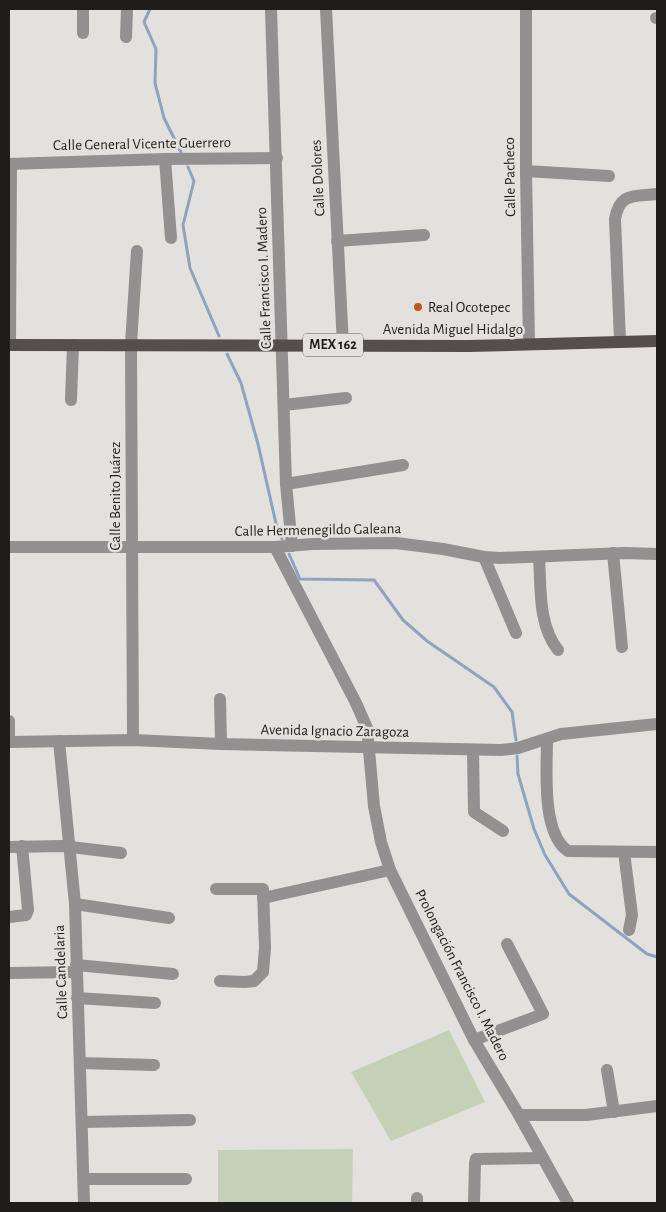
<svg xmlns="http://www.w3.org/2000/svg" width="666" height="1212" viewBox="0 0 666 1212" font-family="'Alegreya Sans',sans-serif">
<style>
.green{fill:#c5d1b7}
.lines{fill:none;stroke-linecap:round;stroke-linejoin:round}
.stream{stroke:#92a2bb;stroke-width:3}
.minor{stroke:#929090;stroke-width:12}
.major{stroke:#524f4e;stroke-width:12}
.poi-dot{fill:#bd5924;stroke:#e2e1de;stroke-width:2}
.labels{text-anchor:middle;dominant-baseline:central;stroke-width:5;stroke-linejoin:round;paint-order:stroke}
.shield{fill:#e2e1de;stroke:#595856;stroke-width:1}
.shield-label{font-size:14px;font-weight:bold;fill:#1e1d1c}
.street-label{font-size:15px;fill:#1e1d1c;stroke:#e2e1de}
.poi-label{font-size:15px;fill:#1e1d1c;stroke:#e2e1de;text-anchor:start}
</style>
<rect width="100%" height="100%" fill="#e2e1de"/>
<g class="green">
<polygon points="449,1030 485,1102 391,1141 351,1072"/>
<polygon points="353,1149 352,1203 218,1203 218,1150"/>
</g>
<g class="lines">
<g class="stream">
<polyline points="150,9 144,22 156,49 155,83 164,118 181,152"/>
<polyline points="188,167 194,181 183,225 190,268 219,336"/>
<polyline points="227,354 241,383 258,444 277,528 282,539"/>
<polyline points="289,554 300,579 374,580 403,620 427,641 494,687 512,712 516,740"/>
<polyline points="517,756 518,774 534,829 545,855 569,894 647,954 657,957"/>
</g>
<g class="minor">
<polyline points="271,9 286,484 292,546"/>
<polyline points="326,9 343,345"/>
<polyline points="526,9 526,171 529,344"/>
<polyline points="656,18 657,18"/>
<polyline points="83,33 83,9"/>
<polyline points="126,37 127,9"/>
<polyline points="165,159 171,238"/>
<polyline points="9,164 165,159 277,158"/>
<polyline points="526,171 609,176"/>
<polyline points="337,241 424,235"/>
<path d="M620 341 615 219C620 192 634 197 657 194"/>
<polyline points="10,345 11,164"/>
<polyline points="71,400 73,345"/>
<polyline points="284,405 346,398"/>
<polyline points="286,484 403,465"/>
<polyline points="9,547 275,547 312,544 396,543 443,549 484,557 500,558 625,553 657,554"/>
<polyline points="275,547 356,703 367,728 374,806 381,842 390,870 474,1040 519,1115 568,1203"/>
<polyline points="613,553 622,647"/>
<polyline points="484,557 516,633"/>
<path d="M539 557C541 588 538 625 558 650"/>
<polyline points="220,699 221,744"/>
<polyline points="9,721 9,742"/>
<path d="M547 739C547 768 541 833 568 851L657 852"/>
<polyline points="133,740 131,344 137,251"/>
<polyline points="59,741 75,904 84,1203"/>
<polyline points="9,742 133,740 221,744 501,750 518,748 561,734 657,724"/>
<polyline points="473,750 474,812 503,831"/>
<polyline points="9,847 62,846 121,853"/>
<polyline points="624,852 632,915 629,930"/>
<polyline points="216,889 263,889 265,948 263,972 254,981 245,982 220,981"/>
<polyline points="263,898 390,870"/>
<polyline points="75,904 169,918"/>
<polyline points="9,917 26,915 28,910 22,846"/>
<polyline points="76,965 173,974"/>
<polyline points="9,973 76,972"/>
<polyline points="77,998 155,1003"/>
<polyline points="474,1040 543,1014 507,944"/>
<polyline points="80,1063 154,1065"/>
<polyline points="607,1070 614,1112"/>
<polyline points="519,1115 586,1115 657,1106"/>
<polyline points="82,1122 190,1120"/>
<polyline points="84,1179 186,1179"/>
<polyline points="417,1203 417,1198"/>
<polyline points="474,1203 475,1163 476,1159 543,1158"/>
</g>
<polyline class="major" points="9,345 469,346 657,341"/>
</g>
<circle class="poi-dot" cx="418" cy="307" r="5"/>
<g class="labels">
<rect class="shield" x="303" y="333.5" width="60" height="23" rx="4"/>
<g class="shield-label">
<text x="333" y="345">MEX 162</text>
</g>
<g class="street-label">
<text transform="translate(142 144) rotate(-1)">Calle General Vicente Guerrero</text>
<text transform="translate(510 177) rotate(-91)">Calle Pacheco</text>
<text transform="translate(318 178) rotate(-93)">Calle Dolores</text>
<text transform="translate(264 278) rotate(-92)">Calle Francisco I. Madero</text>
<text x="453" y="329">Avenida Miguel Hidalgo</text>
<text transform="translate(115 496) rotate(-90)">Calle Benito Juárez</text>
<text transform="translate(318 530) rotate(-1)">Calle Hermenegildo Galeana</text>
<text transform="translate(335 731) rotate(1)">Avenida Ignacio Zaragoza</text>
<text transform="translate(61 972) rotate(-92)">Calle Candelaria</text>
<text transform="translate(462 975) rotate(63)">Prolongación Francisco I. Madero</text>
</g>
<g class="poi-label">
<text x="428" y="307">Real Ocotepec</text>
</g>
</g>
<rect width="666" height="1212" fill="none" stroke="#1e1d1c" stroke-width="20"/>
</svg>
